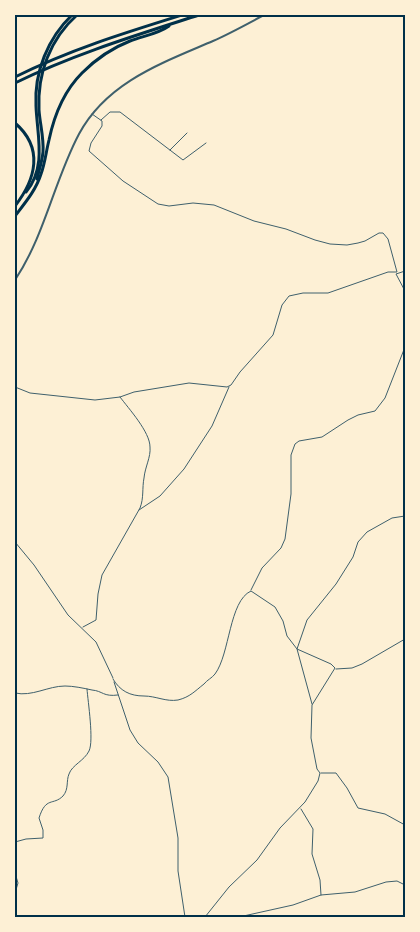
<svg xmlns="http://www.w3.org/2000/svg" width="420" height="932" viewBox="0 0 420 932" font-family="Figtree,sans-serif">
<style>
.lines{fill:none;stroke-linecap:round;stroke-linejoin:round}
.minor{stroke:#3f606c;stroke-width:1}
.tertiary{stroke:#3f606c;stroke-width:2}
.motorway{stroke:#003049;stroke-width:3}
.neatline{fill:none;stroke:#003049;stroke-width:2}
</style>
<rect width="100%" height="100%" fill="#fdf0d5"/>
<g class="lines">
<g class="minor">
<polyline points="101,120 110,112 120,112 183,160 206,143"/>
<polyline points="170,150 187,133"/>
<polyline points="405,271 396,274 405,291"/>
<polyline points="15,387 30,393 95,400 120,397 134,392 189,383 227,387 231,385 240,372 273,335 282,305 289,296 303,293 328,293 388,272 397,272 388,239 383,233 379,233 365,241 358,243 347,245 330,244 315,240 286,229 254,221 214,205 193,203 169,206 158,204 123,181 89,151 91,143 102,126 102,121 92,114"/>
<polyline points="139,510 160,496 184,469 212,426 229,387"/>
<polyline points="15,542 34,565 68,615 96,642 113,678"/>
<polyline points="251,590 262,568 281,548 285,539 291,494 291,455 295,444 299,441 322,437 348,420 358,415 375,411 385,398 405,347"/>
<path d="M83 627 96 620 98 594 102 575 140 508C144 498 142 488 144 478 145 467 151 457 150 447 150 432 129 409 120 397"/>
<polyline points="336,669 352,668 362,664 405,639"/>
<path d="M113 679C120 691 130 696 144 696 156 696 166 702 178 700 190 697 195 691 204 684 207 680 212 678 215 674 230 654 229 601 251 591L275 607 283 621 287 636 297 649 331 664 335 668 312 705 311 738 317 769 320 773 318 781 305 802 280 828 257 860 229 887 205 917"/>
<polyline points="114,682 130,730 138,743 158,762 168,777 178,838 178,871 185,917"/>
<path d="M15 693C32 697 48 686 65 686 73 686 83 688 92 690 103 691 103 697 118 695"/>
<polyline points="312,704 297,649 307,620 336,584 353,557 358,542 367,532 392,518 405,516"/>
<polyline points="321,773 336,773 347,788 358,808 385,814 405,825"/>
<polyline points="301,809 313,829 312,854 320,880 321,895"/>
<path d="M15 842 26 839 43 838V830L39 818C46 796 53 806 63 796 69 789 66 781 69 774 72 765 84 761 89 751 94 741 88 702 87 689"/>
<polyline points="15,873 18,883 15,893"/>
<polyline points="239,917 293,905 321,895 355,892 386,882 397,881 405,885"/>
</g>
<path class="tertiary" d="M15 280C45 235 54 181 79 134 107 82 162 63 213 41 231 33 247 24 264 15"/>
<g class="motorway">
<path d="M15 77C69 50 124 33 182 15"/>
<path d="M15 83C74 54 137 35 199 15"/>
<path d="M15 123C44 148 36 179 15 206"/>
<path d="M37 179C39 170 42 162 43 152 44 138 40 124 39 110 37 74 50 39 77 15"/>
<path d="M26 192C47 167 37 135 36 106 34 72 48 38 72 15"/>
<path d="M15 216C25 203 36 190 41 174 45 163 46 152 49 140 54 116 64 91 82 73 96 59 112 48 130 41 143 36 158 34 169 26"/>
</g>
</g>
<rect width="420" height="932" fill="none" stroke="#fdf0d5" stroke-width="32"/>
<rect x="16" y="16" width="388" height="900" class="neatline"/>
</svg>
